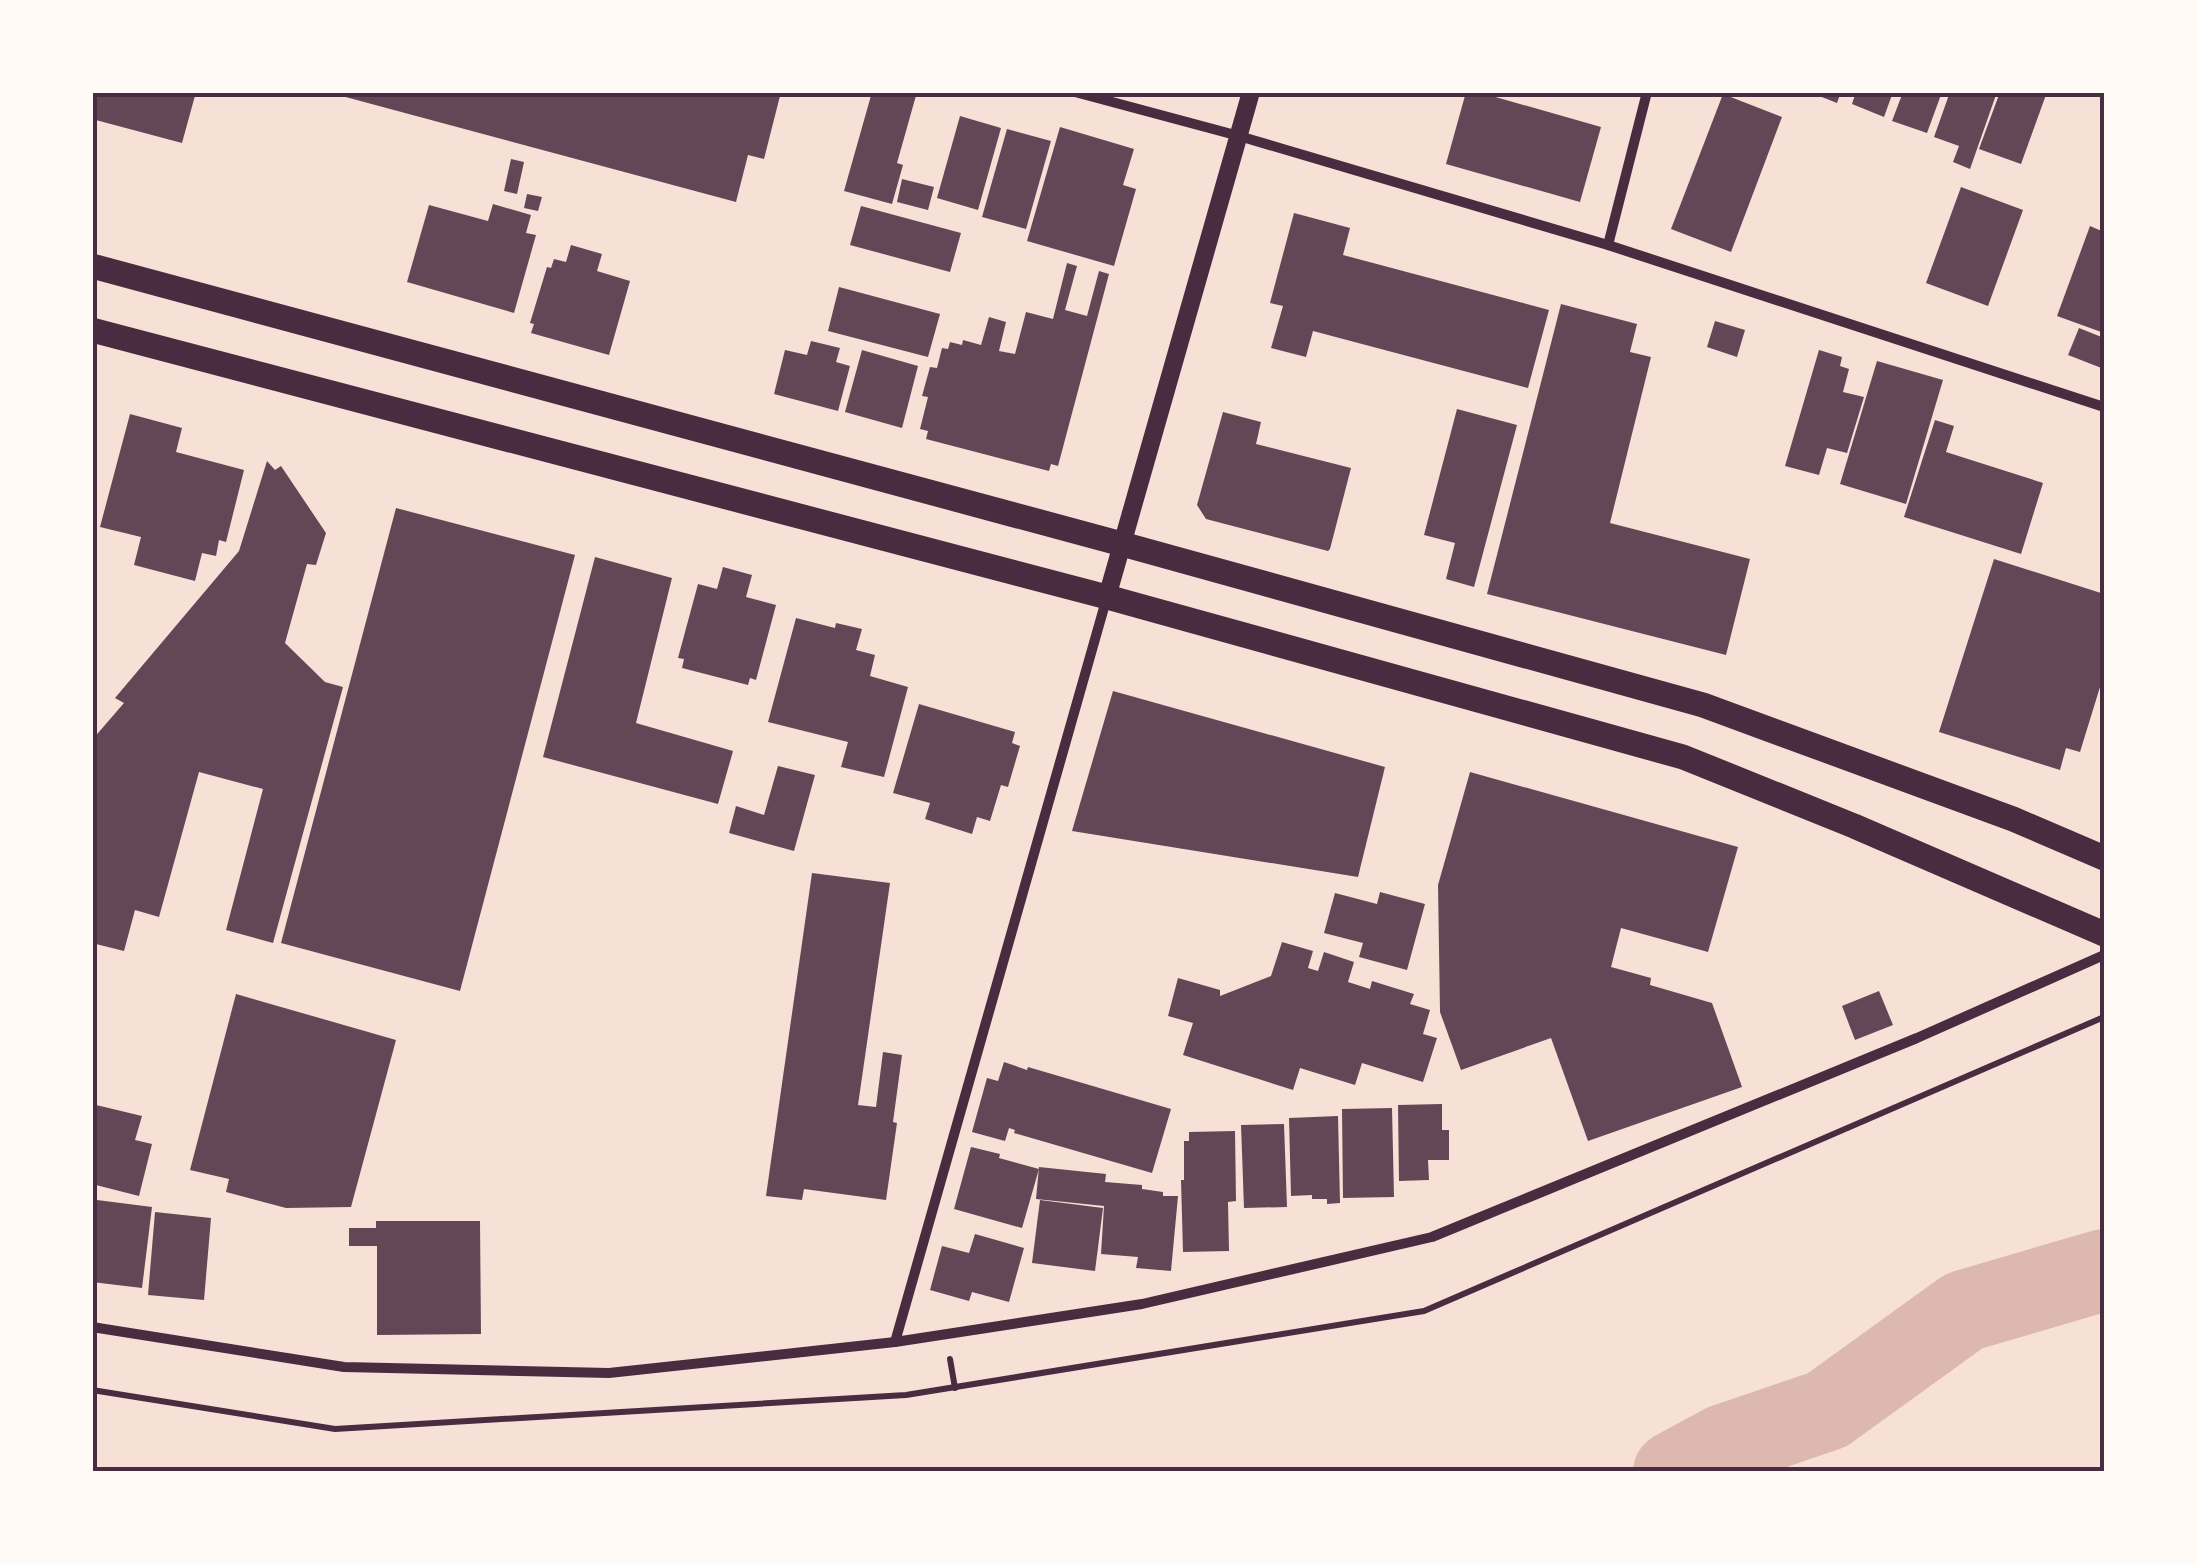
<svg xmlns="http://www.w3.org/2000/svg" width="2197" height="1564" viewBox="0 0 2197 1564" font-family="'Asap Condensed',sans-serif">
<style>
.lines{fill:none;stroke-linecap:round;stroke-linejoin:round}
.river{stroke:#dcb8b0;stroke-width:82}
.building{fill:#644757}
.path{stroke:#4a2c40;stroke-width:6}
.minor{stroke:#4a2c40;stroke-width:10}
.tertiary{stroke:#4a2c40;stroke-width:18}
.primary{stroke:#4a2c40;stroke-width:25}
.neatline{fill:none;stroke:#4a2c40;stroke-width:4}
</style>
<rect width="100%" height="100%" fill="#f7e1d7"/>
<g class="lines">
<polyline class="river" points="1674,1472 1724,1445 1827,1410 1964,1311 2104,1270"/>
</g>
<g class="building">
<polygon points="95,92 196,92 182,143 92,119"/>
<polygon points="327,92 781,92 764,159 748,155 736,202"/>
<polygon points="872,92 917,92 897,163 903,165 892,204 844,191"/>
<polygon points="1466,92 1478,92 1601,127 1580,202 1446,164"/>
<polygon points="1809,92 1841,92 1837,103"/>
<polygon points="1856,92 1893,92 1884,117 1852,104"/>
<polygon points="1903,92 1942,92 1927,133 1892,121"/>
<polygon points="1950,92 1997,92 1970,169 1953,162 1959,146 1934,137"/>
<polygon points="2000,92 2047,92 2021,164 1979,149"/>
<polygon points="1723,94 1782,117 1731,252 1671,229"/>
<polygon points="960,116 1001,128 978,210 937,198"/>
<polygon points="1060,127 1134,149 1123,185 1136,189 1114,266 1027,241"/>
<polygon points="1007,129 1051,141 1026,229 982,217"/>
<polygon points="511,159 524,162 517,194 504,191"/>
<polygon points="902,179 934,187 928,210 897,202"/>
<polygon points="1961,187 2023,210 1988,306 1926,283"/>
<polygon points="527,194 542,197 538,211 524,208"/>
<polygon points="493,204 531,215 526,233 536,235 514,313 407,282 429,205 488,221"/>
<polygon points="861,206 961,233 950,272 850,245"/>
<polygon points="1294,213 1350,228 1343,255 1549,310 1528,388 1313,331 1306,357 1271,348 1283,306 1270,303"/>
<polygon points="2090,226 2104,232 2104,333 2057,316"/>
<polygon points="571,245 602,254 597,271 630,281 609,355 531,333 534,324 530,323 547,267 551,268 554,259 566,262"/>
<polygon points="1067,263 1077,266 1065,310 1087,316 1099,271 1109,274 1058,466 1051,464 1049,471 926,439 928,431 920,429 928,397 922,396 930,367 937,368 942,348 948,349 950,342 962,345 963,340 981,345 989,317 1006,322 999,351 1015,354 1026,312 1053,319"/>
<polygon points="839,287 940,314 928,357 828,331"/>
<polygon points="1561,304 1637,324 1630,352 1651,357 1610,523 1750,559 1726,655 1487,594"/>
<polygon points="1715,321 1745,330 1737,357 1707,347"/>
<polygon points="2079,328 2104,338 2104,369 2068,355"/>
<polygon points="811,341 840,348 836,362 850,366 838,411 774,394 785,350 807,355"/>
<polygon points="862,350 918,366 902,428 845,412"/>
<polygon points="1819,350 1842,357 1840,366 1849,369 1843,392 1864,397 1847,453 1827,448 1819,475 1785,466"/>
<polygon points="1877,361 1943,380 1906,504 1840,484"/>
<polygon points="1457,409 1517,425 1474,587 1446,579 1455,543 1424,535"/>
<polygon points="1223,412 1261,422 1256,444 1351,468 1330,549 1328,551 1206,519 1197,505"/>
<polygon points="130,414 182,428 176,452 244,470 226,542 219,540 216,556 202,553 195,581 134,565 141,537 100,527"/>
<polygon points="1935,420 1954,426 1946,452 2043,483 2021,554 1904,517"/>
<polygon points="267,461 275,470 281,466 326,533 316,565 307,564 285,643 325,682 343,687 273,943 226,930 263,789 199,772 159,917 135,910 124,951 92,943 92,740 124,703 115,698 239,551"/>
<polygon points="396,508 575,555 460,991 281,943"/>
<polygon points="595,557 672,578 636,723 733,751 718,804 543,757"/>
<polygon points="1994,559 2104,594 2104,674 2080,752 2066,748 2060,770 1939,732"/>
<polygon points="723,567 752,575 746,597 776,605 756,680 750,678 748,685 682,668 684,659 678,658 698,584 717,589"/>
<polygon points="796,618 835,628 836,623 862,629 856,650 875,655 870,676 908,687 884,777 841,767 848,742 768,722"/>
<polygon points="1113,691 1385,767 1358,877 1072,831"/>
<polygon points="919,704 1015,732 1012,743 1020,746 1008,787 1001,785 990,821 977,817 972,834 925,819 930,803 893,793"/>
<polygon points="778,766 815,775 794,851 729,833 736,806 764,815"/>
<polygon points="1470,772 1738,847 1708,952 1621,928 1611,967 1651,978 1650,985 1712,1003 1742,1087 1588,1141 1551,1038 1461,1070 1440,1012 1438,885"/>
<polygon points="812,873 890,883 858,1105 876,1107 883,1052 902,1055 893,1122 897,1123 886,1200 804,1189 802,1200 766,1196"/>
<polygon points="1380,892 1425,904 1407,970 1359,957 1363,943 1324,933 1335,893 1377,904"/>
<polygon points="1282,942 1313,951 1308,968 1318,971 1324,952 1354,962 1348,982 1370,989 1372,981 1414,994 1410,1004 1430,1010 1423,1034 1437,1038 1423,1082 1362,1063 1355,1085 1300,1068 1293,1090 1183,1055 1193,1023 1168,1016 1178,978 1220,990 1220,996 1271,976"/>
<polygon points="1879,991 1893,1025 1855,1040 1842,1006"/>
<polygon points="236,994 396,1040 351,1207 286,1208 226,1192 229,1179 190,1170"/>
<polygon points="1004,1062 1027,1070 1028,1067 1171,1109 1152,1173 1014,1133 1015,1130 1009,1128 1005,1141 972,1132 987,1078 998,1081"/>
<polygon points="92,1104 142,1116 135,1140 152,1144 139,1196 92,1184"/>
<polygon points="1442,1104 1442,1130 1449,1130 1449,1160 1428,1160 1429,1180 1399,1181 1398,1105"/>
<polygon points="1392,1108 1394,1197 1343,1198 1342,1109"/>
<polygon points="1338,1116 1340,1203 1327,1204 1327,1199 1312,1199 1312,1195 1291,1196 1289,1118"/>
<polygon points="1284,1124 1287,1207 1244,1208 1241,1125"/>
<polygon points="1235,1131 1236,1201 1228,1202 1229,1251 1183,1252 1181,1180 1184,1180 1184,1141 1189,1141 1189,1132"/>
<polygon points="971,1147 1000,1154 999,1158 1039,1169 1022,1228 954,1209"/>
<polygon points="1039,1167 1106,1174 1105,1182 1142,1185 1142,1189 1163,1192 1163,1196 1178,1196 1171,1271 1136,1268 1138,1257 1101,1254 1104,1206 1036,1199"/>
<polygon points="97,1200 152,1207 142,1288 92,1282 92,1232"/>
<polygon points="1040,1200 1103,1208 1095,1271 1032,1263"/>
<polygon points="155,1212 211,1218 204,1300 148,1295"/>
<polygon points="376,1221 480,1221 481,1334 377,1335 377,1246 349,1246 349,1228 376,1228"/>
<polygon points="975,1234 1024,1248 1009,1302 972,1292 969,1301 930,1290 942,1246 969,1253"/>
</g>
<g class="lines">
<g class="path">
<polyline points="950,1359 955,1388"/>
<polyline points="92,1390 335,1429 906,1395 1424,1311 2104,1017"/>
</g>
<g class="minor">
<polyline points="1075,92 1239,136 1608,245 2104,407"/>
<polyline points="1608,245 1647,92"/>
<polyline points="92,1327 344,1367 609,1373 895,1342 1142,1304 1432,1237 1917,1038 2104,955"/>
<polyline points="895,1342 1107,597"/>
</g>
<polyline class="tertiary" points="1107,597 1251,92"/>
<g class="primary">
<polyline points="92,266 1122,544 1703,705 2013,819 2104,858"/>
<polyline points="92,330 1107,597 1683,757 1854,826 2104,934"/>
</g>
</g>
<rect width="2197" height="1564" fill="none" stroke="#fffaf5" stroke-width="190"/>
<rect x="95" y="95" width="2007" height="1374" class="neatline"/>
</svg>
